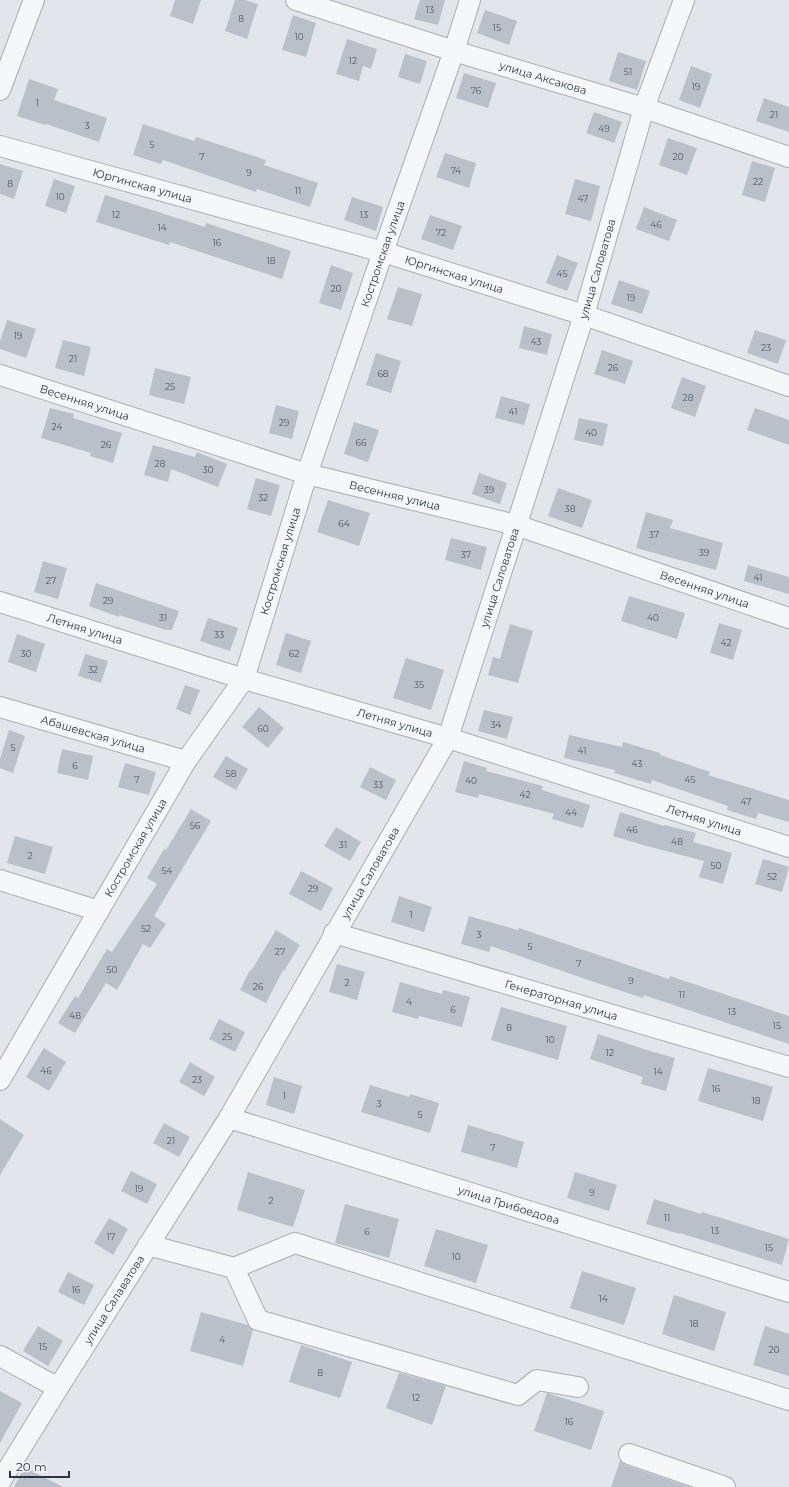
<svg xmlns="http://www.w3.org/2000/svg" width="789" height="1487" viewBox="0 0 789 1487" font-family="Montserrat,sans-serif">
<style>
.building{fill:#b9c0c9}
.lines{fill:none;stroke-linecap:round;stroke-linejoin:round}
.minor-casing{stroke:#a7adb6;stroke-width:22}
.minor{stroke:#f5f7f9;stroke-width:20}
.labels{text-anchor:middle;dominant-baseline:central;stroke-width:3.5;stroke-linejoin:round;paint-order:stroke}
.number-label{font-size:9px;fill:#4d5865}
.street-label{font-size:11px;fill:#293544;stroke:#f2f5f8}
</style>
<rect width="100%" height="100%" fill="#e2e6eb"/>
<g class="building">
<polygon points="175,0 201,0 193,24 170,16"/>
<polygon points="235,0 245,0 258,4 247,39 225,31"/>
<polygon points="420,0 445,0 438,25 414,19"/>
<polygon points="485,10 517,21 509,45 477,33"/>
<polygon points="293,15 316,23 306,57 282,50"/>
<polygon points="347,39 377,49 371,69 363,66 359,81 336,74"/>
<polygon points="618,52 646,61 637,90 609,81"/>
<polygon points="405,54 427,61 420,84 398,77"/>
<polygon points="691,66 712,74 700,108 679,100"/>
<polygon points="464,73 496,83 488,108 456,98"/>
<polygon points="29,79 58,89 54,100 107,118 99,142 46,124 45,125 17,116"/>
<polygon points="764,98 789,107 789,132 756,121"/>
<polygon points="594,112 622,122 614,143 586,133"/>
<polygon points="143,124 194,141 196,137 266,160 264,165 318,183 310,207 257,189 256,192 163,160 161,164 133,155"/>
<polygon points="668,138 697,148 687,175 659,165"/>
<polygon points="445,153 476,163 469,188 436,177"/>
<polygon points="752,161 775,168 765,202 742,195"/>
<polygon points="0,164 23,171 14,199 0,194"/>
<polygon points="54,179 75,186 66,213 45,206"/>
<polygon points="575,179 600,186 591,221 565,214"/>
<polygon points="105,195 205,227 206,223 291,251 282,279 170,242 169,245 96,222"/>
<polygon points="352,197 383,207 376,231 344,220"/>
<polygon points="644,207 677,220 669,241 636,229"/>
<polygon points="430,215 462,226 453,250 421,239"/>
<polygon points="557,255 578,263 567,291 546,283"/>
<polygon points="331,265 353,273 341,310 319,303"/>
<polygon points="619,280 650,291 642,314 611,304"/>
<polygon points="398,287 422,294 412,326 387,319"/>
<polygon points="7,320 36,329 26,358 0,349 0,341"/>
<polygon points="524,326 552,334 547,355 519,348"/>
<polygon points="755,330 786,340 778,364 747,353"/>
<polygon points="63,340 91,347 84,376 55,368"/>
<polygon points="602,350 633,361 625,384 594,374"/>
<polygon points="376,353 401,361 391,393 366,385"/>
<polygon points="155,368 191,377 184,404 149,395"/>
<polygon points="682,377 706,386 695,417 671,408"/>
<polygon points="501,396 530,404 524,425 495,418"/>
<polygon points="276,405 299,411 292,439 269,433"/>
<polygon points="50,408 74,414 73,418 122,433 113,463 90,456 91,453 41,438"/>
<polygon points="755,408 789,420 789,445 747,430"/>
<polygon points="579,418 608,424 603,446 574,440"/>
<polygon points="354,422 379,430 368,462 344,454"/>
<polygon points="153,445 195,457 197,452 227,464 218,487 171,469 168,482 144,475"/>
<polygon points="479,473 507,483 500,504 472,494"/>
<polygon points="256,478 280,485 271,516 247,509"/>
<polygon points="558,488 592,500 582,528 548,516"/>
<polygon points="328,500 370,513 359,546 317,532"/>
<polygon points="646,512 673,520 670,528 723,543 716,570 636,548"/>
<polygon points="451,538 487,547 481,570 445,560"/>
<polygon points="43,561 67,568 58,599 34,592"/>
<polygon points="748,565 789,577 789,594 744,581"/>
<polygon points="96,583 179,611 172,630 166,630 119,615 119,617 89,606"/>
<polygon points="629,596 685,613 677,639 621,621"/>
<polygon points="208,618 238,628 230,651 200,641"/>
<polygon points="719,623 742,630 733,660 710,653"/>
<polygon points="510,624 533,631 518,683 488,675 493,657 500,659"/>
<polygon points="286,633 311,641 301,673 276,665"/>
<polygon points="17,634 45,644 36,672 8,662"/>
<polygon points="85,654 108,661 101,683 78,676"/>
<polygon points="406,658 444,670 431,710 393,698"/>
<polygon points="185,685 200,690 190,715 176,709"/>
<polygon points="259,707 284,728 268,748 242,727"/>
<polygon points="484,710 513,717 507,739 478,731"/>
<polygon points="9,730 25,736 13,773 0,768 0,759"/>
<polygon points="569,735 622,747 623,742 660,753 660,755 710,772 708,775 789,800 789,822 758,813 756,819 727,810 728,806 652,780 651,784 614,773 615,770 564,758"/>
<polygon points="62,749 93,756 88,780 57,773"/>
<polygon points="226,756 248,769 236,790 213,777"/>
<polygon points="464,761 487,768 486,771 543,786 542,790 590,805 583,828 552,819 554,814 479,794 478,798 455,792"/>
<polygon points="125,763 156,772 149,795 118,787"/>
<polygon points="370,767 396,780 386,800 360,787"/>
<polygon points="191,809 211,821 154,916 166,924 150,948 143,944 117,990 106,983 75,1033 58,1023 75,996 78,998 107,949 112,952 157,884 147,878 164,849 166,850"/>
<polygon points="620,812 664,826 665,825 696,833 693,842 732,853 723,884 699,877 704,861 643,845 613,836"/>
<polygon points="336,827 361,842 350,861 324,846"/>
<polygon points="15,836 53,847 45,874 7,863"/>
<polygon points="763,859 789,867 782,892 755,884"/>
<polygon points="301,871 333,888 321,911 289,894"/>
<polygon points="399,896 432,907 424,932 391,922"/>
<polygon points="469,916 518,930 519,928 669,979 670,976 789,1016 789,1044 644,995 643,998 591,981 491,946 489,952 461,944"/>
<polygon points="276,930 300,945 284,971 283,970 266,1003 240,990 250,970 251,971"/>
<polygon points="337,964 365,972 357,1000 329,992"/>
<polygon points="400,982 442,994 443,990 470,997 462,1027 419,1016 418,1019 392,1012"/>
<polygon points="501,1007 567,1026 558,1060 491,1040"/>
<polygon points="219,1019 245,1032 235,1052 209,1039"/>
<polygon points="598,1034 650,1051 675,1058 666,1091 641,1084 643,1077 590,1059"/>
<polygon points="44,1048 66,1062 49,1091 26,1077"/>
<polygon points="190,1062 215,1077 204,1096 179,1082"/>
<polygon points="708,1068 773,1087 763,1121 698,1101"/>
<polygon points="274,1077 302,1086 294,1114 266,1105"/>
<polygon points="370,1085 409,1097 410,1094 439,1103 430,1133 361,1112"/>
<polygon points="0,1119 24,1135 0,1175"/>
<polygon points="164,1123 190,1137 179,1157 153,1143"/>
<polygon points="468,1125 524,1142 517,1168 461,1152"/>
<polygon points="131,1171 157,1184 147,1204 121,1191"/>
<polygon points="248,1172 305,1190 293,1227 237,1210"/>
<polygon points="575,1172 617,1185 609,1211 567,1198"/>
<polygon points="654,1199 701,1214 702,1212 789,1239 782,1265 680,1233 680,1234 646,1224"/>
<polygon points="345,1204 399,1219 389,1258 335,1243"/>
<polygon points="109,1218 128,1229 113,1255 94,1243"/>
<polygon points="436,1229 488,1245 476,1283 424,1266"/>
<polygon points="582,1271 636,1288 624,1325 570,1308"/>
<polygon points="68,1272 94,1285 84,1305 58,1292"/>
<polygon points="674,1295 726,1312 714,1351 662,1334"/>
<polygon points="201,1312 248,1325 253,1330 243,1366 190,1351"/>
<polygon points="38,1326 63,1341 48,1366 23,1351"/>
<polygon points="765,1326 789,1334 789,1376 753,1365"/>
<polygon points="301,1345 352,1362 340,1398 289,1382"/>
<polygon points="399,1373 446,1386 432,1425 386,1408"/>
<polygon points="0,1391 22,1403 0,1443"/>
<polygon points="547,1393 604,1411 591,1450 534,1431"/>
<polygon points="620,1461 625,1465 690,1487 611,1487"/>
<polygon points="24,1467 63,1487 14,1487"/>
</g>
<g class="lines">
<g class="minor-casing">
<g id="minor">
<path id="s1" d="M296 0 454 51 644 108 789 157"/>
<polyline points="0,90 34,0"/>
<path id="s2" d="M0 146 383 252 584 315 789 386"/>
<path id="s3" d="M0 375 307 474 516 525 789 618"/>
<path id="s4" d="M0 602 244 679 448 738 789 847"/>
<path id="s5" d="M0 707 186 761"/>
<polyline points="0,880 99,911"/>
<path id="s6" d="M334 933 789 1067"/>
<path id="s7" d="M0 1080 186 761 244 679 307 474 383 252 454 51 470 0"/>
<path id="s8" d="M229 1118 789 1292"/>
<polyline points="148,1245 234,1268 258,1320 518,1395 537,1380 578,1387"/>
<polyline points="234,1268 295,1243 789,1400"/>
<polyline points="0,1356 58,1388"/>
<polyline points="629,1454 725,1487"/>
<path id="s9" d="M0 1482 58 1388 229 1118 448 738 584 315 644 108 684 0"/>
</g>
</g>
<use href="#minor" class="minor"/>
</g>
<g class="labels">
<g class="number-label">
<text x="430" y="9">13</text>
<text x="241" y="18">8</text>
<text x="497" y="27">15</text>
<text x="299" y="36">10</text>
<text x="353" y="60">12</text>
<text x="628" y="71">51</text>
<text x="696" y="86">19</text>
<text x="476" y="90">76</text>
<text x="37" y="102">1</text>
<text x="774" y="114">21</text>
<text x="87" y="125">3</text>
<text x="604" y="128">49</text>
<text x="152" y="144">5</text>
<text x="202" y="156">7</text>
<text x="678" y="156">20</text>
<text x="456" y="170">74</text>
<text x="249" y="172">9</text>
<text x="758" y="181">22</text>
<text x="10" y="183">8</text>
<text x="298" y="190">11</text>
<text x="60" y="196">10</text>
<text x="583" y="198">47</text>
<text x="116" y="214">12</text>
<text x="364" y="214">13</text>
<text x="656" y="224">46</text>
<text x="162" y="227">14</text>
<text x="441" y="232">72</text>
<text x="217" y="242">16</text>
<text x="271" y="260">18</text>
<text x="562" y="273">45</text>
<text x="336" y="288">20</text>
<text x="631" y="297">19</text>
<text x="18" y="335">19</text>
<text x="536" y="341">43</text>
<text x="766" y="347">23</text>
<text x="73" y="358">21</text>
<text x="613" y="367">26</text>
<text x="383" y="373">68</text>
<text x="170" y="386">25</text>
<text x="688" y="397">28</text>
<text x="513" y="411">41</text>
<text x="284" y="422">29</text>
<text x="57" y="426">24</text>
<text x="591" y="432">40</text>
<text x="361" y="442">66</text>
<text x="106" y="444">26</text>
<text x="160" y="463">28</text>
<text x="208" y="469">30</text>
<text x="489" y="489">39</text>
<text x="263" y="497">32</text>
<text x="570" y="508">38</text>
<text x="344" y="523">64</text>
<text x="654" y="534">37</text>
<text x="704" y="552">39</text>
<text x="466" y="554">37</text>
<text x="758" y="577">41</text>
<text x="51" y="580">27</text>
<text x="108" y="600">29</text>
<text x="163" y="617">31</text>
<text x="653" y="617">40</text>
<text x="219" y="634">33</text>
<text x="726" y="642">42</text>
<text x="26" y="653">30</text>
<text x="294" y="653">62</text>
<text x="93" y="669">32</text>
<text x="419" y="684">35</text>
<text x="496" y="724">34</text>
<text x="263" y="728">60</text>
<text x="13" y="747">5</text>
<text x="582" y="750">41</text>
<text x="637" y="763">43</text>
<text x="75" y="765">6</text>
<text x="231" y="773">58</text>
<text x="137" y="779">7</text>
<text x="690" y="779">45</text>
<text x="471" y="780">40</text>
<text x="378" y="784">33</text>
<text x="525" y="794">42</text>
<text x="746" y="801">47</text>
<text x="571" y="812">44</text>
<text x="195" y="825">56</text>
<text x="632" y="829">46</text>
<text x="677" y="841">48</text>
<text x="343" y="844">31</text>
<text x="30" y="855">2</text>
<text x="716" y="865">50</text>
<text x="167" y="870">54</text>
<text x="772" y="876">52</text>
<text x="313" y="888">29</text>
<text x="411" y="914">1</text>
<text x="146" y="928">52</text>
<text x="479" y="934">3</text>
<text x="530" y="946">5</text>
<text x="280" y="951">27</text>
<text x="579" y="963">7</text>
<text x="112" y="969">50</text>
<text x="631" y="980">9</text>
<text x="347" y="982">2</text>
<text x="258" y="986">26</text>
<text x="682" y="994">11</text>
<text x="409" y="1001">4</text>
<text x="453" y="1009">6</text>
<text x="732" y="1011">13</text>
<text x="75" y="1015">48</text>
<text x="777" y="1025">15</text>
<text x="509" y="1027">8</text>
<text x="227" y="1036">25</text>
<text x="550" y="1039">10</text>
<text x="610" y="1052">12</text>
<text x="46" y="1070">46</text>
<text x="658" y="1071">14</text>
<text x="197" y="1079">23</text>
<text x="716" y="1088">16</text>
<text x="284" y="1095">1</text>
<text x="756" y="1100">18</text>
<text x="379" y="1103">3</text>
<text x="420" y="1114">5</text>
<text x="171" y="1140">21</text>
<text x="493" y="1147">7</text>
<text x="139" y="1188">19</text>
<text x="592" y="1192">9</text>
<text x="271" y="1200">2</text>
<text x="667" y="1217">11</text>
<text x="715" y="1230">13</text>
<text x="367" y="1231">6</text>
<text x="111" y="1236">17</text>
<text x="769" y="1247">15</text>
<text x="456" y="1256">10</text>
<text x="76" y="1289">16</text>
<text x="603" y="1298">14</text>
<text x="694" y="1323">18</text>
<text x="222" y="1339">4</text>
<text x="43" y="1346">15</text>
<text x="774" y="1349">20</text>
<text x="320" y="1372">8</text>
<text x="416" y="1397">12</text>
<text x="569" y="1421">16</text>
</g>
<g class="street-label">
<text stroke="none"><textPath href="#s1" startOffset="259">улица Аксакова</textPath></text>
<text stroke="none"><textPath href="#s2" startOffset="148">Юргинская улица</textPath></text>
<text stroke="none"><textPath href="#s7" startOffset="917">Костромская улица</textPath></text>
<text stroke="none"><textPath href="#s9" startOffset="1361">улица Саловатова</textPath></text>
<text stroke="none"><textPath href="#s2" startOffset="472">Юргинская улица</textPath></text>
<text stroke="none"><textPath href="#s3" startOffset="89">Весенняя улица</textPath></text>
<text stroke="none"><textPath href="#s3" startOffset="413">Весенняя улица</textPath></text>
<text stroke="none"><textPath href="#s7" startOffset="593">Костромская улица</textPath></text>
<text stroke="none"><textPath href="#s9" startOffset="1037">улица Саловатова</textPath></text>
<text stroke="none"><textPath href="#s3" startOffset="737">Весенняя улица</textPath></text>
<text stroke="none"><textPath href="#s4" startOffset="89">Летняя улица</textPath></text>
<text stroke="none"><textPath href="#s4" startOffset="413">Летняя улица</textPath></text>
<text stroke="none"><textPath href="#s5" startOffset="97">Абашевская улица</textPath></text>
<text stroke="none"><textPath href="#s4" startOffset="737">Летняя улица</textPath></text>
<text stroke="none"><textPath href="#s7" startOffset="269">Костромская улица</textPath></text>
<text stroke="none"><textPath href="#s9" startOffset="713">улица Саловатова</textPath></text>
<text stroke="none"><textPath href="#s6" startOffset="237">Генераторная улица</textPath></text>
<text stroke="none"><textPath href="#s8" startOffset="293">улица Грибоедова</textPath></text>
<text stroke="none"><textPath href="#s9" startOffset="215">улица Салаватова</textPath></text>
</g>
</g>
<path d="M10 1471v6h59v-6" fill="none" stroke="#293544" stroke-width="2"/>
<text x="16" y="1471" font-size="12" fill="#293544" stroke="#f2f5f8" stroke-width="3" paint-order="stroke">20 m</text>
</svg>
